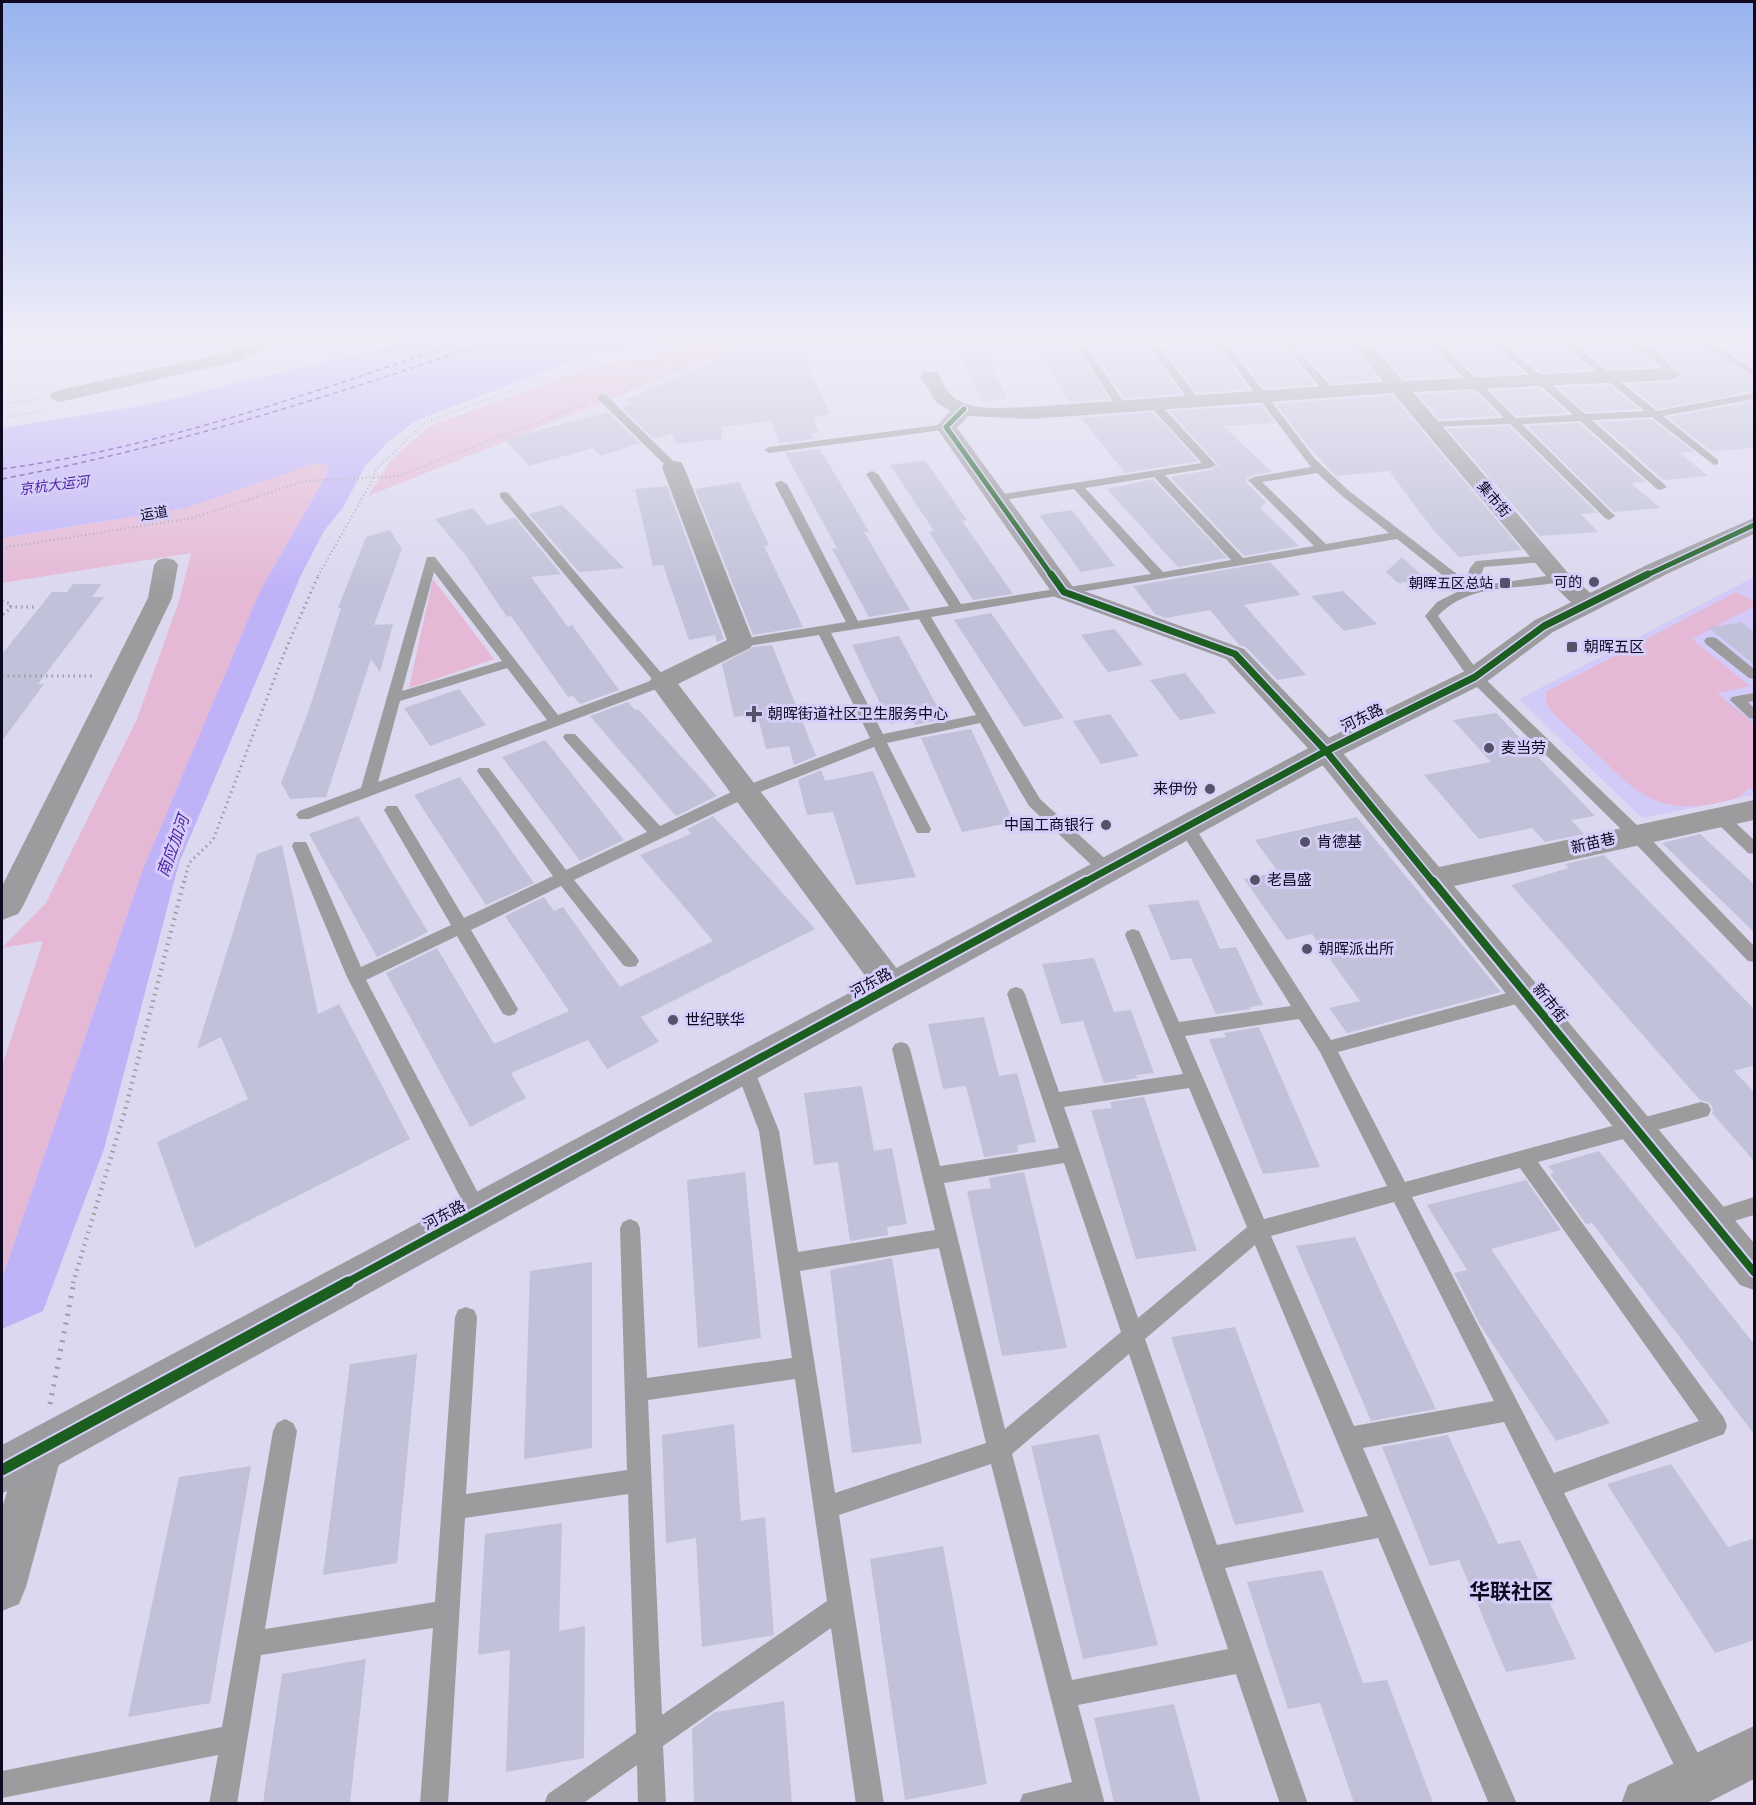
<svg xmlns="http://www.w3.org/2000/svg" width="1756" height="1805" viewBox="0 0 1756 1805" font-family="Roboto,'Noto Sans SC',sans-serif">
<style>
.built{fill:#d2caf7}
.green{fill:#e5b8d5}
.water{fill:#c0b2f7}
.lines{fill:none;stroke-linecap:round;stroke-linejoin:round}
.ferry{stroke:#5324a4;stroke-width:1.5;stroke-dasharray:5 4;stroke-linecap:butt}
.building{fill:#c1c2d9}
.path-far3{stroke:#9e9ca2;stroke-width:2;stroke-dasharray:1 3;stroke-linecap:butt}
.path-far2{stroke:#9e9ca2;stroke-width:3;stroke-dasharray:1.5 4;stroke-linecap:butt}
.path-far1{stroke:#9e9ca2;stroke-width:4.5;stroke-dasharray:1.5 5;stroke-linecap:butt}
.path{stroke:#9e9ca2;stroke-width:5;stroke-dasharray:2 7;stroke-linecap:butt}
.lane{fill:#9c9c9e;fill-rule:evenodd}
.street{fill:#9c9c9e;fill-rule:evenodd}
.secondary{fill:#9c9ca0;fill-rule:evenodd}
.cycleway-far3-casing{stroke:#d5cef9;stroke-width:8}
.cycleway-far2-casing{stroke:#d5cef9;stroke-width:10}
.cycleway-far1-casing{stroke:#d5cef9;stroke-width:12}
.cycleway-casing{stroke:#d5cef9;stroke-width:15}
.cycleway-far3{stroke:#1b5e20;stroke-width:5}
.cycleway-far2{stroke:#1b5e20;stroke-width:7}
.cycleway-far1{stroke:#1b5e20;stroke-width:8}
.cycleway{stroke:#1b5e20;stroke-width:11}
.poi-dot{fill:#565169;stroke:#d5cef9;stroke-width:2}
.labels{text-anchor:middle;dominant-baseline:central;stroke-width:6;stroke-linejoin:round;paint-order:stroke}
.far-water-label{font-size:14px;font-style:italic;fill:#5324a4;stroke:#d5cef9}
.far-street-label{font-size:14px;fill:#0f0821;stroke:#d5cef9}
.far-poi-label{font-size:14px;fill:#0f0821;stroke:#d5cef9;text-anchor:end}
.poi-label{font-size:15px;fill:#0f0821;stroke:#d5cef9;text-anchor:start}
.street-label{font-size:15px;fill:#0f0821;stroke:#d5cef9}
.water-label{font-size:16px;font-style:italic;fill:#5324a4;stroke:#d5cef9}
.near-quarter-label{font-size:21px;font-weight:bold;fill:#0f0821;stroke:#d5cef9}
</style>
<rect width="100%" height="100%" fill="#dbd8ef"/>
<polygon class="built" points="1754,577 1754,795 1642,818 1519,699"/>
<g class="green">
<polygon points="686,339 760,339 368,496 392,459 430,426 602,363 651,359"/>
<polygon points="315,463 326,465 329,470 260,591 143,869 2,1278 2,1066 43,941 2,948 46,903 137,719 179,601 191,553 2,583 2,538 186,508"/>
<polygon points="433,579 494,659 409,688"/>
<path d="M1736 592 1754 601V606L1692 639 1750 686 1717 693 1754 724V791L1749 788C1737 801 1729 800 1712 804 1660 814 1636 793 1602 759 1585 743 1568 727 1551 711L1546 702V692Z"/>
</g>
<polygon class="water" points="416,339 653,339 629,350 595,352 415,421 388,442 365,466 344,506 324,531 301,575 179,863 104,1149 43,1311 2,1329 2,1278 143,869 260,591 329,470 326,465 315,463 186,508 2,538 2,428 147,405"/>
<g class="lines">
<g class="ferry">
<path d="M2 469C164 447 316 391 470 339"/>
<path d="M2 479C172 447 335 395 498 339"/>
</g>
</g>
<g class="building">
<polygon points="762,339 786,339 799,347 830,414 813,417 818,433 811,434 814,439 779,443 771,421 722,427 722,439 676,444 672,433 654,439 622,408 633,404 625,400"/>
<polygon points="1032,339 1071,339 1109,399 1069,402"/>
<polygon points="1086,339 1131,339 1140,351 1150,351 1182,394 1124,398"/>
<polygon points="1235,339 1277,339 1315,385 1264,388 1231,345 1239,344"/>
<polygon points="1292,339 1346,339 1379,380 1331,383"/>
<polygon points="1370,339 1423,339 1459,376 1404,379"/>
<polygon points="1440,339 1487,339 1523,373 1476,375"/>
<polygon points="1504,339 1554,339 1590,370 1541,372"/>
<polygon points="1571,339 1623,339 1656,366 1608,369"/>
<polygon points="1638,339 1693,339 1755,379 1755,391 1658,409 1627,384 1671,382 1679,379 1682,374 1656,349"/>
<polygon points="1712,339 1755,339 1755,368"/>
<polygon points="979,340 1007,399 982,401 954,342"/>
<polygon points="1216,346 1249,389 1197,393 1165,350"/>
<polygon points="1609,385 1639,409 1586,412 1558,387"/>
<polygon points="1540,388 1567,413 1517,416 1491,391"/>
<polygon points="1474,391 1499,416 1439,419 1418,394"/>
<polygon points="1392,395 1522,550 1459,557 1434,531 1389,471 1336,476 1308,446 1276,404"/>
<polygon points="1755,401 1755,448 1711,451 1668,417"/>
<polygon points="1261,405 1275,423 1223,426 1272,472 1253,475 1247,478 1246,482 1266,502 1260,508 1299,546 1244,556 1170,477 1210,470 1218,465 1170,411"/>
<polygon points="608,412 640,443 601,456 593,448 529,466 505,439"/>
<polygon points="1153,412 1198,461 1125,473 1081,418"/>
<polygon points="1651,419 1694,452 1680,453 1708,476 1663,480 1598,422"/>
<polygon points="1579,423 1645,482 1631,483 1660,508 1614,512 1527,426"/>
<polygon points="1509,426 1597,513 1581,514 1598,532 1540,536 1447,429"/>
<polygon points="820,449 869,532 864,532 910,610 869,617 832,549 837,548 785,453"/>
<polygon points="925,460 967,520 962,521 1013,594 973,600 929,532 934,531 890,465"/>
<polygon points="1153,479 1227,558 1178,567 1107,489"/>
<polygon points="739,482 769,545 764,546 803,627 753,635 695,489"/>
<polygon points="667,486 724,639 717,642 715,635 689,640 663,565 653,566 635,489"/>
<polygon points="562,505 624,568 579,572 529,514"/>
<polygon points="473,508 487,525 515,518 561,574 531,577 568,627 572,625 619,690 580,704 573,696 568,697 511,616 507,617 466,556 435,519"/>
<polygon points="1072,510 1115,566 1081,572 1039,515"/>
<polygon points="390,530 402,549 374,625 393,624 380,672 371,659 326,797 290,799 281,783 309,710 341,608 338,608 366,537"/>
<polygon points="1402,557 1426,579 1398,583 1386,572"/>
<polygon points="1270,562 1301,595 1244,605 1306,675 1277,680 1246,647 1239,645 1210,610 1166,618 1155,614 1133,586"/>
<polygon points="73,584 102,584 92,597 104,597 38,684 44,684 2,741 2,654 52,592 67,592"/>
<polygon points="1343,591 1377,624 1344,631 1311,596"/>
<polygon points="991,613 1064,718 1024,727 954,620"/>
<polygon points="1741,622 1755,633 1755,665 1709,628"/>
<polygon points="1115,629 1143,665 1108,672 1081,635"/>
<polygon points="899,636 944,719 915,725 913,720 890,724 852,645"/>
<polygon points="772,645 816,756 794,765 789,746 766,749 757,714 734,717 722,664 753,647"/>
<polygon points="1185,673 1216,713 1180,720 1150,680"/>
<polygon points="459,689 486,725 430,746 404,708"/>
<polygon points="628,702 635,710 638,709 717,796 676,816 590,716"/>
<polygon points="1496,713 1595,816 1571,820 1584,834 1545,842 1532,828 1479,839 1424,775 1491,762 1453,720"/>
<polygon points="1110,714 1139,756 1101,764 1073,721"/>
<polygon points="971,729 1014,822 962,832 921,738"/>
<polygon points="545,740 557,755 624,840 580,861 502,757"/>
<polygon points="821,770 825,781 873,771 916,877 856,885 833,812 807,815 798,780"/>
<polygon points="460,777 534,883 486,905 414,795"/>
<polygon points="358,816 428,932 377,957 309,834"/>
<polygon points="713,816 815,929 641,1017 659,1042 607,1069 588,1040 511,1073 526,1098 470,1127 386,973 437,948 494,1044 569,1011 505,916 544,897 554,911 563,907 620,987 713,941 640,855 691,834 687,829"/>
<polygon points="1357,817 1501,992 1347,1033 1329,1008 1360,1001 1312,934 1287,940 1244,879 1278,872 1255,840"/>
<polygon points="1700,834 1755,885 1755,933 1662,843"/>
<polygon points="282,845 318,1014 339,1004 410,1139 195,1248 157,1142 248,1099 221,1037 197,1049 257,854"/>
<polygon points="1604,855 1755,1010 1755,1065 1734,1071 1755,1093 1755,1162 1712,1113 1713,1109 1710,1103 1700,1100 1511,885 1569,868 1565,864"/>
<polygon points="1198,900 1220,949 1236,947 1263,1005 1250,1007 1251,1009 1216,1014 1191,958 1171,960 1148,905"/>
<polygon points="1094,958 1114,1012 1131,1010 1154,1073 1136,1075 1138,1078 1104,1083 1083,1021 1061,1024 1042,964"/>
<polygon points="984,1017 999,1076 1017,1073 1036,1142 1017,1145 1018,1152 984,1157 966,1086 943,1089 928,1024"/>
<polygon points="1259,1027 1320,1167 1263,1174 1209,1039 1226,1037 1224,1033"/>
<polygon points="862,1086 874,1151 892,1148 907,1224 887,1227 888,1235 850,1241 838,1162 814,1165 804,1093"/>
<polygon points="1144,1097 1197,1251 1136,1259 1091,1110 1112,1108 1110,1102"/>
<polygon points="1599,1151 1755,1345 1755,1435 1592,1223 1586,1224 1550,1174 1554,1173 1548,1166"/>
<polygon points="745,1172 761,1338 698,1348 687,1180"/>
<polygon points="1024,1172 1067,1348 1002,1356 967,1191 991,1188 989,1178"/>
<polygon points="1526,1180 1561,1230 1491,1249 1610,1423 1556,1441 1479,1323 1454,1273 1467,1270 1427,1205"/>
<polygon points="1355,1237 1436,1409 1371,1421 1296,1246"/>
<polygon points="892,1258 922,1443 852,1453 830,1270"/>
<polygon points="592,1262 592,1448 524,1459 530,1271"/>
<polygon points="1235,1327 1304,1512 1235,1525 1171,1337"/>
<polygon points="417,1354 397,1563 323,1575 350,1364"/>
<polygon points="734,1424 741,1521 765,1517 774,1635 702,1647 696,1538 666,1543 662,1435"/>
<polygon points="1099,1434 1158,1645 1083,1659 1031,1446"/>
<polygon points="1448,1435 1498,1544 1520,1540 1576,1659 1506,1672 1459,1560 1430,1566 1382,1447"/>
<polygon points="1671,1464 1728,1547 1755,1538 1755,1640 1715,1653 1607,1484"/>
<polygon points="251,1466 210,1703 128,1717 179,1477"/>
<polygon points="562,1523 559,1631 585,1626 584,1758 506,1772 510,1650 478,1655 485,1534"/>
<polygon points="943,1546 987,1784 905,1800 870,1559"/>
<polygon points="1322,1570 1363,1683 1387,1680 1433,1803 1354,1803 1320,1703 1288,1709 1247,1582"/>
<polygon points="366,1659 350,1803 263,1803 282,1674"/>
<polygon points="784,1701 792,1803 694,1803 692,1729 715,1712"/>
<polygon points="1174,1704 1201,1803 1114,1803 1094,1718"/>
</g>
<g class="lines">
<g class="path-far3">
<polyline points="677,339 673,345 700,358"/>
<polyline points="699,339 713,343 722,339"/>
<polyline points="288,351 344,339"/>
<polyline points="250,374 401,339"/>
<polyline points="620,390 647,378 626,358"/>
<polyline points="2,404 38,399"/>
<polyline points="2,418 45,411"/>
<polyline points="2,548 192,518 305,481 398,476 585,404"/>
<polyline points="318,576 373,479 376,469 426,422 599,359 640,356 670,371 700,358"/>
</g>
<g class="path-far2">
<polyline points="2,601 11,604 10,609 2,615"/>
<polyline points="10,607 36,607"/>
<polyline points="2,676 93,676"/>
<polyline points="184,883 189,863 213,840 285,651 319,574"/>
</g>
<polyline class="path-far1" points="73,1283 124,1114 184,881"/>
<polyline class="path" points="50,1404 74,1282"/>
<g class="lane">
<polygon points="1073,339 1083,339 1126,406 1125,408 1117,408"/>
<polygon points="1144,339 1154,339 1199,399 1199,403 1191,403"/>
<path d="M1214 339H1224L1314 458 1349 491 1466 581 1470 568 1476 561 1547 555V561L1543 562 1484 567 1477 586 1560 574 1564 575 1566 578 1564 581C1522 591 1470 581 1438 616L1480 674 1642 830 1754 946V962L1748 961 1630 838 1470 680 1425 616 1437 602 1461 590 1397 539 931 617 1040 799 1113 866 1115 870 1113 874H1101L1029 806 980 723 887 743 931 829 929 833H917L874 747 750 796 574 880 636 956 639 961 636 966 630 967 624 966 561 886 471 930 518 1009 515 1014 509 1016 503 1014 457 936 366 980 488 1212 485 1218 478 1221 471 1218 347 977 292 846 294 842H306L308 846 361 967 451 925 384 810 387 806H397L464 918 553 876 479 774 477 771 479 768H489L566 870 647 832 565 740 563 737 565 734H575L660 826 740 788 870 738 819 635 741 647 734 643 741 639 846 622 775 484 777 482 781 481 787 484 858 621 949 606 866 474 872 471 878 474 961 604 1151 574 1074 489 997 501 991 498 997 495 1202 463 1150 406V402H1158L1216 465 1210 468 1165 475 1243 558 1314 546 1248 480 1254 477 1311 467ZM1317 473 1341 495 1389 533 1326 544 1262 482ZM1154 477 1231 560 1163 572 1085 488ZM919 619 976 715 883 734 831 633Z"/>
<polygon points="1279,339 1289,339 1334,390 1334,394 1326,394"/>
<polygon points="1425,339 1436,339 1516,418 1573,415 1489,339 1500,339 1585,414 1645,411 1556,339 1567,339 1657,411 1754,393 1754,399 1663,416 1718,460 1718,464 1714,465 1652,417 1592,420 1665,485 1667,487 1661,490 1657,489 1580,421 1522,424 1613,514 1615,516 1609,520 1605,518 1510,424 1427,427 1426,425 1431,422 1504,418"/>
<path d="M1625 339C1644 339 1667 358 1675 374L1674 376H1666L1662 368Z"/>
<polygon points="1695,339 1707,339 1754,370 1754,377"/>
<polygon points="602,394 606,395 677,465 677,469 669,469 598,399 597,397"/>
<polygon points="946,424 950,425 950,429 769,453 764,450 769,447"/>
<path d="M504 492 508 493 669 682 667 685 309 819H299L296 815 299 811 361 788 427 557H435L558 715 653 680 500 497V493ZM434 572 502 661 402 691ZM507 668 547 720 378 782 400 701Z"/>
<polygon points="1711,637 1716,638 1754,669 1754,679 1749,678 1706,644 1704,641 1706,638"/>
<polygon points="1754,693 1754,701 1748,702 1754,708 1754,719 1749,718 1730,700 1732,697"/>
<polygon points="1720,812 1725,813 1754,840 1754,854 1748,853 1715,821 1712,817"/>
<path d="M1186 822 1192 823 1331 1040 1526 988 1532 990 1535 995 1532 1000 1338 1052 1405 1182 1701 1102 1708 1104 1711 1110 1708 1116 1701 1118 1538 1162 1724 1418 1727 1426 1724 1434 1716 1437 1564 1493 1705 1767 1709 1777 1705 1787 1695 1791 1685 1787 1504 1422 1363 1448 1517 1804H1489L1378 1538 1225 1568 1308 1804H1280L1236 1674 1078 1705 1105 1804H1019L1023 1794 1072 1782 991 1464 839 1515 884 1804H856L831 1628 663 1746 666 1804H638L637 1765 582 1804H544L548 1794 636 1733 628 1494 465 1518 448 1804H420L433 1628 261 1655 237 1804H209L218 1755 2 1798V1771L222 1727 273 1431 277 1423 285 1419 293 1423 297 1431 265 1629 435 1602 455 1317 458 1310 466 1307 474 1310 477 1317 466 1494 627 1470 620 1228 623 1222 630 1219 637 1222 640 1228 647 1378 792 1358 759 1131 735 1067 737 1062 744 1060 751 1062 779 1131 798 1252 935 1230 892 1049 895 1044 901 1042 907 1044 910 1049 940 1166 1059 1148 1007 994 1010 989 1016 987 1022 989 1025 994 1059 1092 1183 1074 1125 935 1127 931 1133 929 1139 931 1179 1022 1291 1006 1178 827 1180 823ZM1299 1019 1320 1052 1387 1186 1264 1219 1185 1036ZM1189 1088 1247 1227 1138 1318 1064 1107ZM1064 1163 1121 1332 1005 1429 944 1183ZM1520 1168 1699 1421 1554 1473 1412 1197ZM1394 1202 1494 1401 1354 1426 1271 1236ZM1255 1245 1368 1516 1217 1545 1145 1339ZM939 1248 986 1443 835 1493 800 1271ZM1129 1354 1228 1649 1072 1680 1012 1454ZM795 1379 827 1601 662 1715 648 1400Z"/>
<polygon points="1754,1197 1754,1215 1711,1228 1704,1225 1701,1219 1704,1213"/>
</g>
<g class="street">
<path d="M1348 339H1367L1403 381 1670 368 1677 370 1680 374 1677 378 1670 380 1413 392 1568 573 1597 599 1600 604 1597 609C1577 614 1565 596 1552 583L1393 393 1030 419 968 416 957 428 1073 587 1244 649 1336 745 1439 867 1754 800V820L1454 886 1754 1243V1290L1740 1285 1316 757 1226 659 1055 597 936 427 950 411 936 402 920 376 923 372H937C942 380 945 390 952 396 971 413 1007 407 1030 407L1383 382Z"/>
<polygon points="673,461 681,462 684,467 754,643 750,648 678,684 904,978 909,987 904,996 892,1000 880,996 649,682 653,676 727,640 662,467 665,462"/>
<polygon points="166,558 174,560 178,565 172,598 23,906 18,914 2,920 2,886 148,598 154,565 158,560"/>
<polygon points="41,1427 57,1433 63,1449 26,1587 19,1604 2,1611 2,1508 25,1433"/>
<polygon points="1754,1726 1754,1779 1705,1804 1621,1804 1628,1785"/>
</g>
<g class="secondary">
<polygon points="254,339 279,339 277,343 238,361 60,402 53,400 50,396 53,392 60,390 225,353"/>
<polygon points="1754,518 1754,534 1669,573 1553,632 1485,683 1336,758 19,1487 2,1493 2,1445 1316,744 1465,671 1535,620 1651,563"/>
</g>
<g class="cycleway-far3-casing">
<g id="cycleway-far3">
<polyline points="964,409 946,427 1052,576"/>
<polyline points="1645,576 1754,525"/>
</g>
</g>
<g class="cycleway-far2-casing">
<g id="cycleway-far2">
<polyline points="1051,574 1064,592 1235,654 1326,751 1434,883"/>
<polyline points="1083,883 1326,751 1475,677 1544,626 1648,574"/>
</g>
</g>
<g class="cycleway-far1-casing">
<g id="cycleway-far1">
<polyline points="1433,881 1754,1272"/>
<polyline points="346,1283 1086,881"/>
</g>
</g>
<g class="cycleway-casing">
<polyline id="cycleway" points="2,1470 348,1282"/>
</g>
<use href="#cycleway-far3" class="cycleway-far3"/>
<use href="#cycleway-far2" class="cycleway-far2"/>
<use href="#cycleway-far1" class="cycleway-far1"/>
<use href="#cycleway" class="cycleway"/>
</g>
<linearGradient id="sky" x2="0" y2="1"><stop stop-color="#98b3ee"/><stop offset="0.57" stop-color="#efedf8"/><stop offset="1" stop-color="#efedf8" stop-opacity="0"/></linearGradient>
<rect width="1756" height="592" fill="url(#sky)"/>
<g class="poi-dot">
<circle cx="1594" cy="582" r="6"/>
<rect x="1499" y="577" width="12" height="12" rx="3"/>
<rect x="1566" y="641" width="12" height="12" rx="3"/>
<path d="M751 705h6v6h6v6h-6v6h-6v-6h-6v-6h6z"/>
<circle cx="1489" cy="748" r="6"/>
<circle cx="1210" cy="789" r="6"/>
<circle cx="1106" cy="825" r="6"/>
<circle cx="1305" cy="842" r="6"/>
<circle cx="1255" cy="880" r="6"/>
<circle cx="1307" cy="949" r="6"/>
<circle cx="673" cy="1020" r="6"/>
</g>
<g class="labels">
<g class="far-water-label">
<text transform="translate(54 485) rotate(-7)">京杭大运河</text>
</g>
<g class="far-street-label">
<text transform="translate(1494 499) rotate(50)">集市街</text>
<text transform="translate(154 513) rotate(-9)">运道</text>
</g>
<g class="far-poi-label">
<text x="1582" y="582">可的</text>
<text x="1493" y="583">朝晖五区总站</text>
</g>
<g class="poi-label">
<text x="1584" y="647">朝晖五区</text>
<text x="768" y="714">朝晖街道社区卫生服务中心</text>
<text x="1501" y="748">麦当劳</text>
<text x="1198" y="789" text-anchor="end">来伊份</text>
<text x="1094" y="825" text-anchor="end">中国工商银行</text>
<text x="1317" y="842">肯德基</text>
<text x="1267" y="880">老昌盛</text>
<text x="1319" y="949">朝晖派出所</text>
<text x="685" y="1020">世纪联华</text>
</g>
<g class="street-label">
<text transform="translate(1362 718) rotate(-26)">河东路</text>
<text transform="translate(1593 843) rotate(-13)">新苗巷</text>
<text transform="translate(871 983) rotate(-29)">河东路</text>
<text transform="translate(1550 1003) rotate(51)">新市街</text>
<text transform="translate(444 1215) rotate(-28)">河东路</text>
</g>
<g class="water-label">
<text transform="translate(173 846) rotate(-70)">南应加河</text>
</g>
<g class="near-quarter-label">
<text x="1511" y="1592">华联社区</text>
</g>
</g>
<rect width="1756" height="1805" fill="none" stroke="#0f0821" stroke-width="6"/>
</svg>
